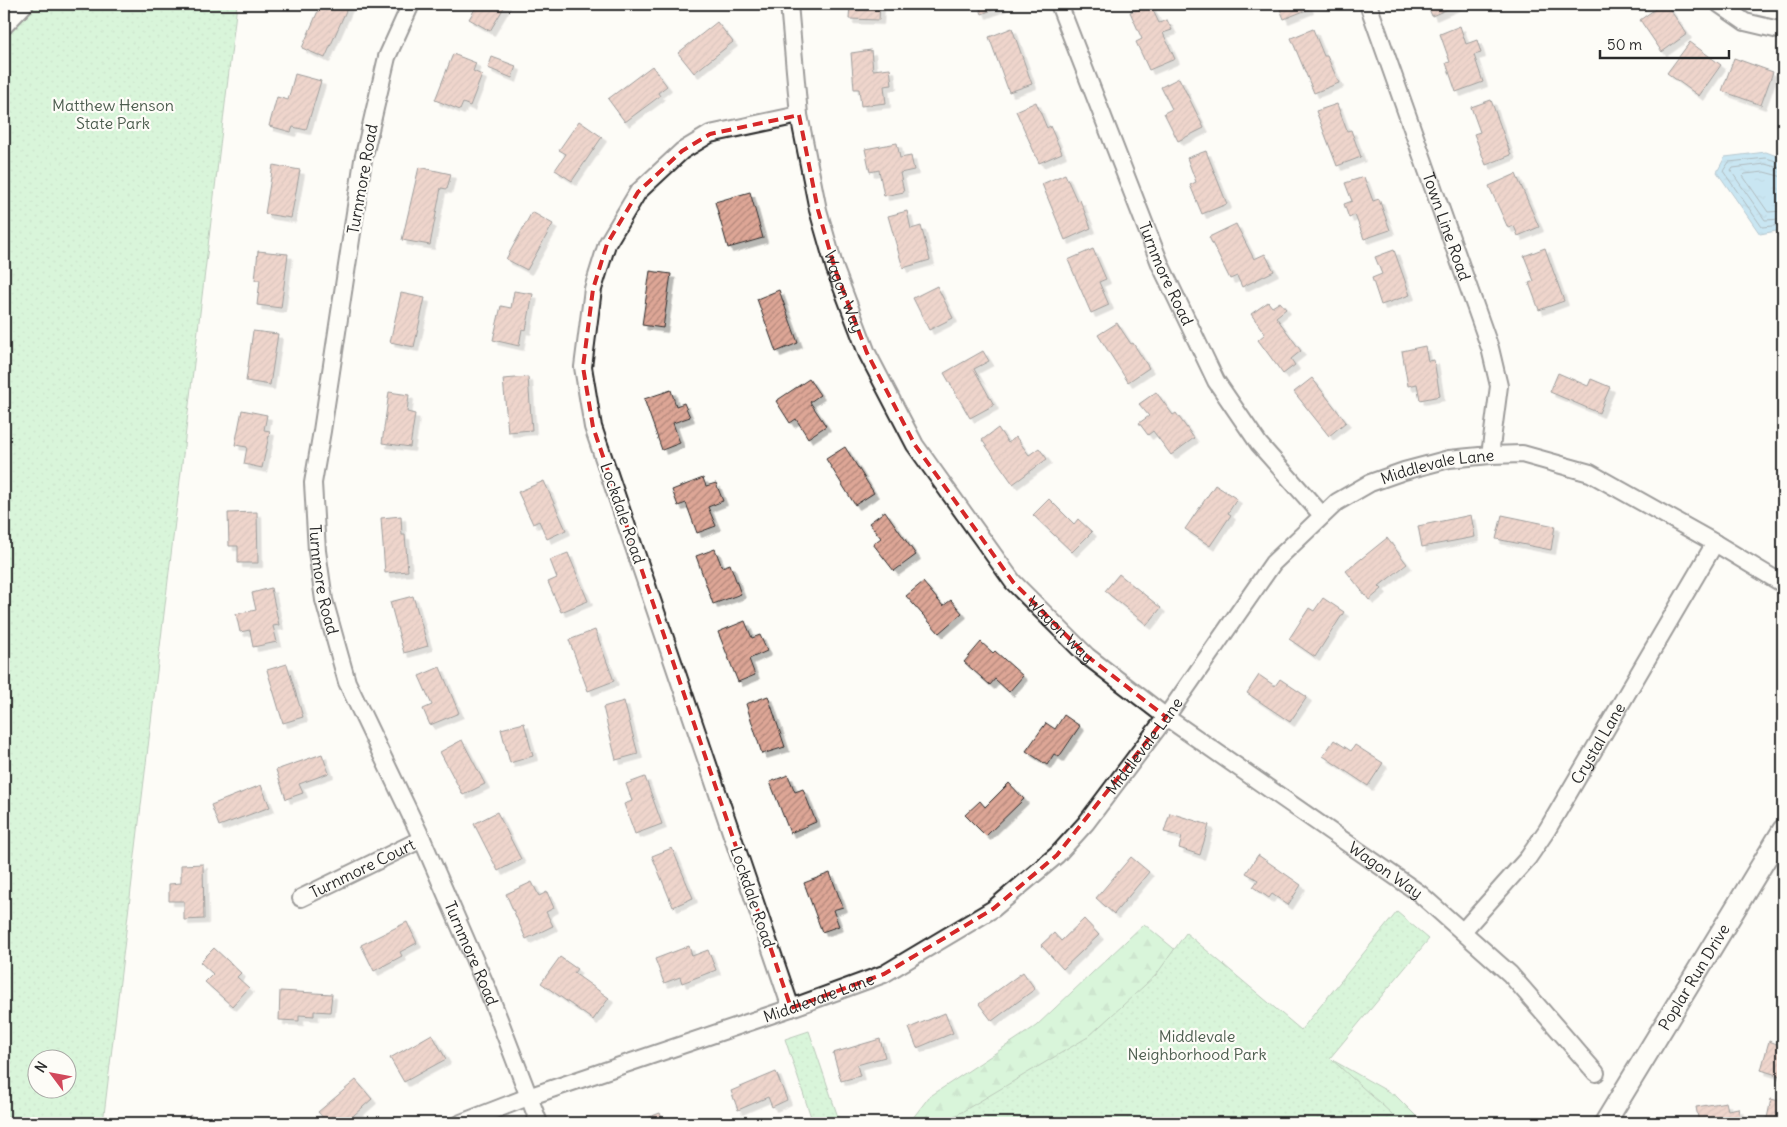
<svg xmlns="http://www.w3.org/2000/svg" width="1787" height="1127" viewBox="0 0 1787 1127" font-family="Delius,sans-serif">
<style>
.forest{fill:url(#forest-firs);stroke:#6c8c70}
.park{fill:url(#park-dots);stroke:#6c8c70;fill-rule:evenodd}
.water{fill:url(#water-ripples);stroke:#658c9f}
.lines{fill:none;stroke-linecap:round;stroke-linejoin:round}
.shore{stroke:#516c78;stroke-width:1}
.building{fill:url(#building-hatch);stroke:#2b2b2b;filter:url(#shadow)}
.minor-casing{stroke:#2b2b2b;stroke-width:20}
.tertiary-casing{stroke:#2b2b2b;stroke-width:24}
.minor{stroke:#fdfcf7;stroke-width:16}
.tertiary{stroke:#fdfcf7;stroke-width:20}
.marked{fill:none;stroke:#d62828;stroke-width:4;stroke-dasharray:10 6;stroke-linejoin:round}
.labels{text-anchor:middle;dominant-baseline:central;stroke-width:4.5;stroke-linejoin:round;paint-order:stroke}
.park-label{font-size:16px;fill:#4c5c4e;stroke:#fdfcf7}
.street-label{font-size:16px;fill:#2b2b2b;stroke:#fdfcf7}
</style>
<defs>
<pattern id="forest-firs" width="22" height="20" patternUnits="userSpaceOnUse" patternTransform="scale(1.25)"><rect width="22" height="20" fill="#adeeb6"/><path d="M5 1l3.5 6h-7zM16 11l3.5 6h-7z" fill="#95cc9d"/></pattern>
<pattern id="park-dots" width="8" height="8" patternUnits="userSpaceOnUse" patternTransform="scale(1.25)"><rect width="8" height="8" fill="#adeeb6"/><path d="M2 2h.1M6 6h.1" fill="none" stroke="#95cc9d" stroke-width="1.8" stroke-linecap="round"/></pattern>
<pattern id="water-ripples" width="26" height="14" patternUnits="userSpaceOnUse" patternTransform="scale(1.25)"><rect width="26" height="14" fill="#8bcdec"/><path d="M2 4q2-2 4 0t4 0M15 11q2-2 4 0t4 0" fill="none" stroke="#78b0cb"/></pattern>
<pattern id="building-hatch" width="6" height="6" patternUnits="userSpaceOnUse" patternTransform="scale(1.25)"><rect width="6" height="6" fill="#dda696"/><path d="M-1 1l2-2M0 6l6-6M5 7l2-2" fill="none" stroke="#b3877b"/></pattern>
<filter id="shadow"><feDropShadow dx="4.5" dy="4.5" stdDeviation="0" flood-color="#0004"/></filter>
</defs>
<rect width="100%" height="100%" fill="#fdfcf7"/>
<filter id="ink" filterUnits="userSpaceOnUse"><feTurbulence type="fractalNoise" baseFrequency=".02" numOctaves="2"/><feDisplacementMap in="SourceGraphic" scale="10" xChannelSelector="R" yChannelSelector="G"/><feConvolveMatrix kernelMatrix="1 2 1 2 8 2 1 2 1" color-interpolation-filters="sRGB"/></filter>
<g filter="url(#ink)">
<polygon class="forest" points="1144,924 1258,1018 1396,1096 1423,1123 909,1123 929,1097 1036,1026"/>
<g class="park">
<path d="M31 4H237L103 1123H4V32ZM38 1060H68V1090H38Z"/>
<polygon points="1397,912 1429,939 1330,1058 1402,1123 943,1123 1088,1037 1156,975 1186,933 1301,1030"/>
<polygon points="809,1031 840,1123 813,1123 785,1039"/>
</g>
<polygon class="water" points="1766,152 1782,158 1783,160 1783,227 1782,230 1760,234 1717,172 1725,157"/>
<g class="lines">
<g class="shore">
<polyline points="1783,163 1766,158 1729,162 1723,171 1762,227 1783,225"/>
<polyline points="1783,169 1765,164 1733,168 1731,171 1765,220 1783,219"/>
<polyline points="1783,177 1764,172 1745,174 1743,176 1768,212 1783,211"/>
</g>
</g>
<g class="building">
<polygon points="321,4 330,5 349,4 325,58 302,48"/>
<polygon points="478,4 506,4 490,31 469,19"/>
<polygon points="850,4 880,4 879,20 849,19"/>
<polygon points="978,4 1001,4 1002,6 982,14"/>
<polygon points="1150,4 1159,23 1167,20 1172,30 1163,33 1175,59 1149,70 1136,42 1142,39 1130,12"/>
<polygon points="1278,4 1307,4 1309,9 1284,19"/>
<polygon points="1427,4 1457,4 1457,5 1432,16"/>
<polygon points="1662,4 1666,4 1687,34 1662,52 1640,20"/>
<polygon points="717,22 733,42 694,73 678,53"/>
<polygon points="1460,26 1466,44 1477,40 1481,53 1474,55 1483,82 1456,92 1446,63 1450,62 1440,34"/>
<polygon points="1012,28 1032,84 1009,92 989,37"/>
<polygon points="1313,29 1324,56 1327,56 1339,83 1314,93 1291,38"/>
<polygon points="1690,42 1721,65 1699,96 1667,73"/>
<polygon points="871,50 873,70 890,68 892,85 884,86 886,103 861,106 859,89 854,89 851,53"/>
<polygon points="453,54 476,63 473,71 482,75 470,106 463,103 460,110 435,100"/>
<polygon points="492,57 516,66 512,78 488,68"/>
<polygon points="1734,58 1773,72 1761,105 1722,91"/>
<polygon points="652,66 667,86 658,93 660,96 625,122 608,99"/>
<polygon points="295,74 321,81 306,130 293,127 291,132 269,126 277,97 288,100"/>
<polygon points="1179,78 1204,128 1178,141 1164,113 1172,109 1161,87"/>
<polygon points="1491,100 1511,155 1486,165 1474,134 1480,132 1471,107"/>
<polygon points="1036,102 1047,128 1050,126 1062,153 1039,163 1016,111"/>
<polygon points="1337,104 1347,131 1351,130 1361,157 1337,166 1316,111"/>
<polygon points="579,121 602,137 572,181 555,170 566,154 559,150"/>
<polygon points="897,143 900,158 911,156 914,170 900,173 904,192 884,196 879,170 870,172 865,149"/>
<polygon points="1206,151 1227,204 1202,214 1190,185 1196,182 1187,158"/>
<polygon points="273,165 300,170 291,218 265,214"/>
<polygon points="419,167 451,174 447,189 441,188 430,245 402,240"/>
<polygon points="1065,174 1077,201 1080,200 1091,228 1065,240 1042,184"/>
<polygon points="1516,174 1539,227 1518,236 1514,226 1508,228 1489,186"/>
<polygon points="1364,177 1373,201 1379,199 1390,230 1364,239 1355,215 1349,218 1344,204 1352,201 1345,183"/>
<polygon points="750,192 763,238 728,248 715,202"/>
<polygon points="907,211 911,229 921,226 930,260 903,268 888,216"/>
<polygon points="532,212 553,224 527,270 506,259"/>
<polygon points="1236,224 1254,259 1265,254 1274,271 1242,287 1237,276 1230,279 1209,237"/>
<polygon points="1545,248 1564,301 1539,310 1529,283 1534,281 1524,256"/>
<polygon points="1093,249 1106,279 1099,282 1109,305 1091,313 1068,260"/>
<polygon points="1394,250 1410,295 1381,305 1372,278 1382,274 1375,257"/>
<polygon points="258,251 288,254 281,308 257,305 260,280 255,280"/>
<polygon points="650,271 671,274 663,328 642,325"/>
<polygon points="937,286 953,318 929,330 913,298"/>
<polygon points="779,290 798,343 776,352 757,299"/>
<polygon points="514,291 533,294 526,330 522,329 519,346 493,340 501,306 511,308"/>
<polygon points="401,293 425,298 414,347 390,342"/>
<polygon points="1268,302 1272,307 1280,302 1286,309 1276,317 1301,351 1291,359 1295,365 1283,374 1258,340 1265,334 1251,314"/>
<polygon points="1117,323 1131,344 1133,343 1149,368 1128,382 1098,335"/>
<polygon points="253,331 278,334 270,385 246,381"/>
<polygon points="1425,346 1428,361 1434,360 1440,396 1420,400 1417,384 1408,386 1402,351"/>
<polygon points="983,351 989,361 974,369 994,405 970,418 944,373"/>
<polygon points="1558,373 1588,386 1591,379 1610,387 1599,413 1550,392"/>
<polygon points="528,377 532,430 508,432 503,379"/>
<polygon points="1312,378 1346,422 1329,436 1294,392"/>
<polygon points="809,379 820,395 810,402 826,426 808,438 796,419 790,423 776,401"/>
<polygon points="671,390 676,406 684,403 690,417 673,423 680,443 662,450 644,399"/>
<polygon points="389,392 409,395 407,412 415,414 410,447 382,443"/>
<polygon points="1156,392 1173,415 1176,413 1194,438 1171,455 1153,431 1148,435 1139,423 1149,416 1139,404"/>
<polygon points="242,410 267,415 264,430 270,431 262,468 244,464 247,447 235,445"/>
<polygon points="998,428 1008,443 1016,437 1029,455 1039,448 1047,459 1013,484 982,440"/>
<polygon points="845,447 874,493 855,505 826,459"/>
<polygon points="703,478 706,486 716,483 723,501 708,507 716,526 697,533 686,503 678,506 672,490"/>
<polygon points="544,481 566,530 547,539 539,521 533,524 518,492"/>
<polygon points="1215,485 1237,499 1228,513 1231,515 1210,546 1185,529"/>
<polygon points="1049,499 1074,524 1078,519 1092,532 1072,552 1033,515"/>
<polygon points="885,511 916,555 894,571 873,544 881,538 869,523"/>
<polygon points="257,512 258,563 238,563 238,546 229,546 228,513"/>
<polygon points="1471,515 1475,537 1422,547 1418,526"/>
<polygon points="1502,515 1555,526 1551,550 1496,539"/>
<polygon points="401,516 402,535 405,535 408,571 385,573 381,518"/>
<polygon points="1387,538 1407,564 1379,586 1382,589 1369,600 1346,571"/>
<polygon points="715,549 722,567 730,564 741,594 713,604 696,556"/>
<polygon points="568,553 588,601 561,612 548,582 557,578 550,560"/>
<polygon points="1119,574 1161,608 1147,625 1105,591"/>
<polygon points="923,582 943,606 951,600 962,613 939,633 906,596"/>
<polygon points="271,588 279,625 273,626 277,642 253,647 250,630 240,632 236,614 256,610 252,593"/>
<polygon points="413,596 428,646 404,653 390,602"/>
<polygon points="1323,598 1344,612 1315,657 1289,639 1309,608 1314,611"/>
<polygon points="745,621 752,638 760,635 767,651 749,659 755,675 738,682 718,632"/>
<polygon points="595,630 614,681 588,691 569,640"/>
<polygon points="981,642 993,653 995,651 1023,676 1009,692 995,679 990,685 964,662"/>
<polygon points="287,664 303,717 283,723 267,670"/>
<polygon points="440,667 459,713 430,725 423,709 432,705 419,676"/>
<polygon points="1259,675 1275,686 1280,679 1307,697 1290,722 1247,693"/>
<polygon points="768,696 785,747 762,754 746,704"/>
<polygon points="624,701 638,754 616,760 603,707"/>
<polygon points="1064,715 1080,726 1059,757 1054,754 1047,765 1026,751 1046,723 1055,729"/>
<polygon points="524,723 533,756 510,763 501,729"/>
<polygon points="462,740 485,784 463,795 440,752"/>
<polygon points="1334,740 1351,751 1355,745 1383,763 1368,786 1323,756"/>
<polygon points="322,754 329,773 299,784 303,793 286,799 276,770"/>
<polygon points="788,775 795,792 803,789 816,822 790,833 770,782"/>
<polygon points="645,777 662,824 635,834 624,804 632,801 626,784"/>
<polygon points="1009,783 1024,799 986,836 965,815 980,801 985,807"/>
<polygon points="261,785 270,807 219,826 211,805"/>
<polygon points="497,812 521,859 498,871 474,824"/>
<polygon points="1170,813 1209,825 1200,855 1179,848 1182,837 1164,832"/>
<polygon points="672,848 693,898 673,907 652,856"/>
<polygon points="1258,855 1301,885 1288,905 1272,894 1269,898 1253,887 1258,880 1246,873"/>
<polygon points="1131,857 1149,872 1114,914 1096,898"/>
<polygon points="203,864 204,919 184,920 184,901 169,901 169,884 181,883 181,865"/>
<polygon points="830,873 843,907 833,910 839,926 822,932 804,883"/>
<polygon points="532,882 539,896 547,892 554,908 546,912 553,926 526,939 506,894"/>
<polygon points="1084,919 1099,935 1063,969 1041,945 1054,933 1061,941"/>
<polygon points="407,922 417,943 400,952 402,956 374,971 361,945"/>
<polygon points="689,946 692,956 708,950 716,970 682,983 680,977 664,983 655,959"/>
<polygon points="214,948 241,973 237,977 249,988 232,1006 205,982 213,974 200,962"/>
<polygon points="560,957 577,969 574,973 609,998 593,1020 541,983"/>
<polygon points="1023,972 1035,989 992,1021 979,1004"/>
<polygon points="280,991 332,994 330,1012 314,1011 314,1016 299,1015 299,1021 279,1020"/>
<polygon points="945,1013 953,1033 917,1048 909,1028"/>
<polygon points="432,1034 446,1059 404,1082 390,1058"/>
<polygon points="1780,1034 1783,1035 1783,1077 1761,1070 1769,1041 1777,1044"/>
<polygon points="880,1039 885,1057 857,1065 860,1076 841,1081 833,1053"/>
<polygon points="776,1072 787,1100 772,1107 768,1097 738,1110 731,1091"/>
<polygon points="356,1080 372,1099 345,1123 328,1123 318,1112"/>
<polygon points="1771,1099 1783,1102 1783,1123 1766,1123"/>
<polygon points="1726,1102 1728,1110 1738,1108 1741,1123 1699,1123 1696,1107"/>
<polygon points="660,1113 664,1123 645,1123 644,1119"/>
<polygon points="190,1115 203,1123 185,1123"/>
</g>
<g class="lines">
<g class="minor-casing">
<g id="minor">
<path id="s1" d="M411 4 387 57 363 160 322 431 313 483 317 551 324 600 347 682 422 839 489 993 539 1123"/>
<path id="s2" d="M789 4 799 115 818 210 835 269 867 353 915 445 1013 582 1087 656 1166 717 1419 893 1510 974 1596 1073"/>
<path id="s3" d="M1059 4 1161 266 1216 381 1259 444 1322 515"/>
<path id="s4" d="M1368 4 1490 348 1499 386 1490 455"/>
<polyline points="1719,4 1745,22 1783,31"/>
<polyline points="4,26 25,4"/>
<path id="s5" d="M301 898 422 839"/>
<path id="s6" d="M1463 931 1528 858 1547 830 1715 543"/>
<polyline points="791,1008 593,427 583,367 593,289 607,244 638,192 682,151 710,134 799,115"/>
<path id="s7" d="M461 1123 528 1097 791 1008 884 974 993 909 1057 855 1086 823 1166 717 1273 563 1337 502 1370 483 1404 471 1449 459 1490 455 1522 454 1590 473 1715 543 1783 584"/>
</g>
</g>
<g class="tertiary-casing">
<g id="tertiary">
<path id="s8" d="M1605 1123 1783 830"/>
</g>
</g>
<use href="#minor" class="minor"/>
<use href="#tertiary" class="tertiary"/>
</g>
</g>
<path d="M0 0H1787V1127H0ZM799 115 818 210 835 269 867 353 915 445 1013 582 1087 656 1166 717 1057 855 993 909 884 974 791 1008 593 427 583 367 593 289 607 244 638 192 682 151 710 134Z" fill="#fdfcf7" fill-opacity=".55" fill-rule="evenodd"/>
<path class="marked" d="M799 115 818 210 835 269 867 353 915 445 1013 582 1087 656 1166 717 1057 855 993 909 884 974 791 1008 593 427 583 367 593 289 607 244 638 192 682 151 710 134Z"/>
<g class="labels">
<g class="park-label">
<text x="113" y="105">Matthew Henson<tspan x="113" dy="18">State Park</tspan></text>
<text x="1197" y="1036">Middlevale<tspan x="1197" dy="18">Neighborhood Park</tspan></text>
</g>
<g class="street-label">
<text transform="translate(362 179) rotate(-80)">Turnmore Road</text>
<text stroke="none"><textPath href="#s4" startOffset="236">Town Line Road</textPath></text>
<text stroke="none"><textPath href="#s3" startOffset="290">Turnmore Road</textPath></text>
<text stroke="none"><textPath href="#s2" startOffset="294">Wagon Way</textPath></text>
<text stroke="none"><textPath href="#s7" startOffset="1219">Middlevale Lane</textPath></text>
<text transform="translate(623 513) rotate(71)">Lockdale Road</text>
<text stroke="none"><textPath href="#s1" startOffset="588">Turnmore Road</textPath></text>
<text stroke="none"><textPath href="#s2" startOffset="699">Wagon Way</textPath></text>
<text stroke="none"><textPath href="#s6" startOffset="232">Crystal Lane</textPath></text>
<text stroke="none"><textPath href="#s7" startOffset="799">Middlevale Lane</textPath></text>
<text stroke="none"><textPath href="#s5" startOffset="68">Turnmore Court</textPath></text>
<text stroke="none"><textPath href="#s2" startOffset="1104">Wagon Way</textPath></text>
<text transform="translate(753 897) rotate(71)">Lockdale Road</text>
<text stroke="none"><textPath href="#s1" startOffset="992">Turnmore Road</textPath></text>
<text stroke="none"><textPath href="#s8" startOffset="171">Poplar Run Drive</textPath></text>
<text stroke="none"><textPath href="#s7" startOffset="379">Middlevale Lane</textPath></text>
</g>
</g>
<rect width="1787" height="1127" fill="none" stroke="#fdfcf7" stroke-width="20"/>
<rect x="10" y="10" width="1767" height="1107" fill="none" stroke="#2b2b2b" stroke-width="2" filter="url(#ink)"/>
<g transform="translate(52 1074) rotate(302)"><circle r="24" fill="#fdfcf7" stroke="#a9a8a5"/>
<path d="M0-4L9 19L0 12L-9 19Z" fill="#d1495b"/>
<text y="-8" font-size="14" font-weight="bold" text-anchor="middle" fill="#2b2b2b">N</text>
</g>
<path d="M1600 50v8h129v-8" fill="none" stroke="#2b2b2b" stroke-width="2.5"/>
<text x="1607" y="50" font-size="15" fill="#2b2b2b" stroke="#fdfcf7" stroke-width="4" paint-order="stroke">50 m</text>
</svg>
